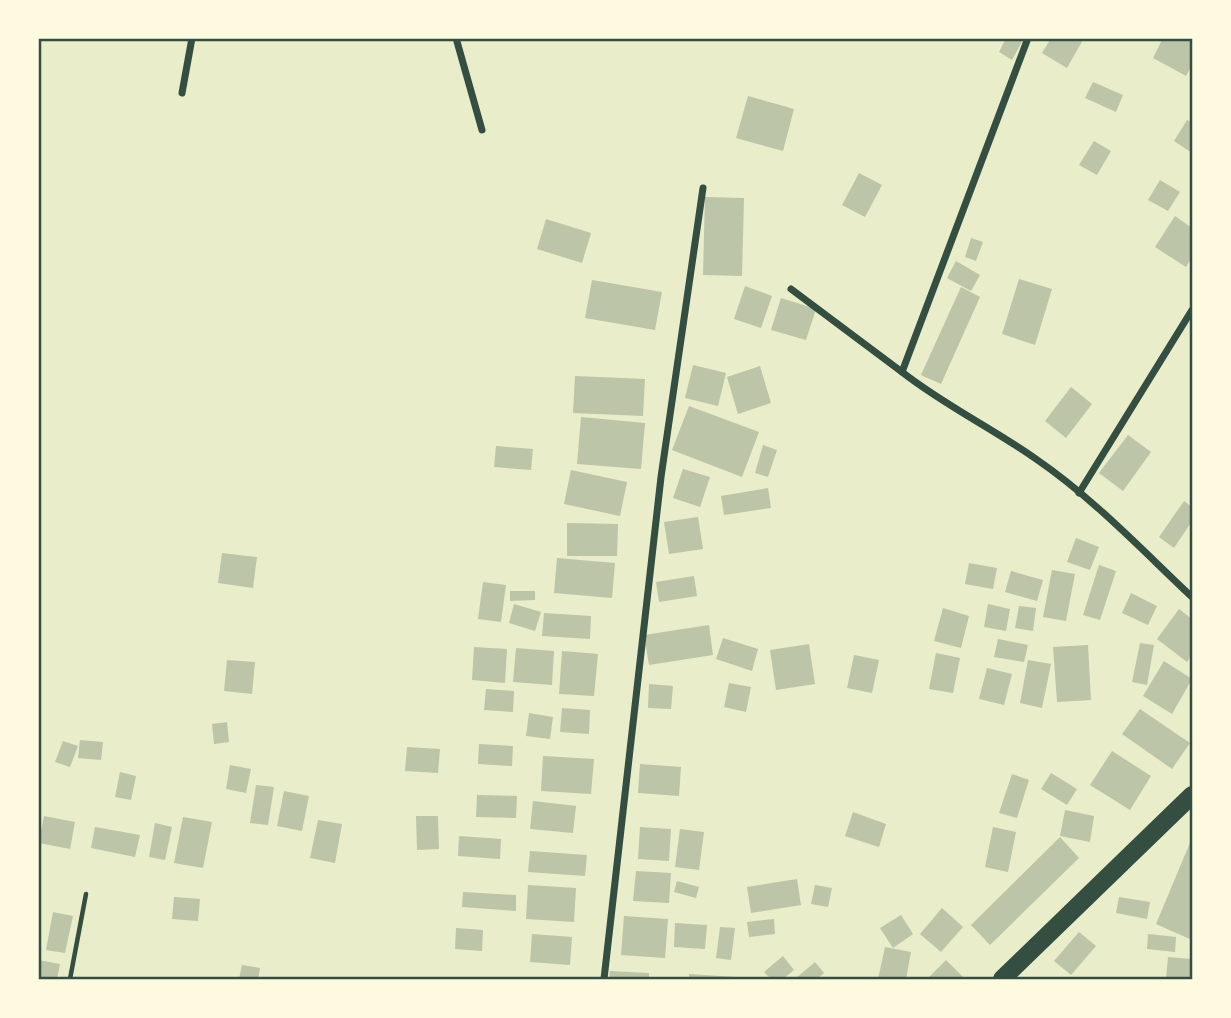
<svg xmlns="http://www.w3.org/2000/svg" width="1231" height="1018" viewBox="0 0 1231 1018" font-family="Manrope,sans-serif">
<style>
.building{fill:#bcc5a7}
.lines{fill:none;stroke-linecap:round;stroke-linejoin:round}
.path{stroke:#344e41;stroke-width:4.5}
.minor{stroke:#344e41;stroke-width:7}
.primary{stroke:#344e41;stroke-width:18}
.neatline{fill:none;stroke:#344e41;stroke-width:2.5}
</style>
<rect width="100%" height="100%" fill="#e9edc9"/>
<g class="building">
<polygon points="1006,38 1024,38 1012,60 999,52"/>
<polygon points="1051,38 1084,38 1067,68 1042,53"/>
<polygon points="1163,38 1192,40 1192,65 1186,76 1153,58"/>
<polygon points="1093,82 1123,95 1116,112 1085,98"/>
<polygon points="748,96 794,109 783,151 736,138"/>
<polygon points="1187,120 1192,123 1192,153 1174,141"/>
<polygon points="1094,141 1111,151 1097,175 1079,165"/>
<polygon points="859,173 882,185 865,217 842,205"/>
<polygon points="1160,180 1180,192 1168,211 1148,200"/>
<polygon points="705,197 744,198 742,276 703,275"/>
<polygon points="1175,216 1192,228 1192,257 1186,267 1155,247"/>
<polygon points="546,219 591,233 582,263 537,249"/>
<polygon points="971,238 983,242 976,261 965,257"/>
<polygon points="956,261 980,275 971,291 947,278"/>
<polygon points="1019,279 1052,289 1035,345 1002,334"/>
<polygon points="592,280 662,292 655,330 585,318"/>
<polygon points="745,286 772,296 761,328 734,319"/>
<polygon points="961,287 980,297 941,384 921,375"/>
<polygon points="781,298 816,309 806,340 771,330"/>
<polygon points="693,365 726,373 718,406 685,398"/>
<polygon points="760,366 771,403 738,414 727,377"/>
<polygon points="575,376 645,379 643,416 573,413"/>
<polygon points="1071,387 1092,404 1066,438 1045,421"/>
<polygon points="689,406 759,432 742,477 672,450"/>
<polygon points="581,417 645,423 641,469 577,464"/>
<polygon points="1128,435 1151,452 1123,491 1099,473"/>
<polygon points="763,445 777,450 768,477 755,473"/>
<polygon points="496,446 533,449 531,470 494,467"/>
<polygon points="683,469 710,477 700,507 673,498"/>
<polygon points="571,470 627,482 620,516 564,504"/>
<polygon points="768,488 771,508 724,515 721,496"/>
<polygon points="1184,501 1192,507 1192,521 1174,548 1159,537"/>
<polygon points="698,517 703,549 669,554 664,522"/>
<polygon points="567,523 618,524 617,556 567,556"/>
<polygon points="1076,538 1099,547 1090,570 1067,562"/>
<polygon points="222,553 257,557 253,588 218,583"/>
<polygon points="557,558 615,563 612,598 554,593"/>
<polygon points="969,563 997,568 993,589 965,584"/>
<polygon points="1099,565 1116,571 1100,620 1083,615"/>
<polygon points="1052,570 1075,574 1066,621 1043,617"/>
<polygon points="1011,571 1043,580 1037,601 1005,592"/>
<polygon points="694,576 697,596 659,602 656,582"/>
<polygon points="483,582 506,585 501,622 478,619"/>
<polygon points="510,591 535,591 535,600 510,601"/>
<polygon points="1131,593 1157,606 1148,625 1122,613"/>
<polygon points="514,604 541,612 535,631 509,623"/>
<polygon points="988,604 1010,609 1006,631 984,627"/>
<polygon points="1019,606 1036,608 1033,631 1015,628"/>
<polygon points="943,608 969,616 961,648 934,641"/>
<polygon points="1179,609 1192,619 1192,654 1187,662 1157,639"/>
<polygon points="544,613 591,616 590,639 542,636"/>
<polygon points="709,625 713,655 649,665 644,635"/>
<polygon points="723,638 758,649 752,671 716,659"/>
<polygon points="998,639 1028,645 1024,662 994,657"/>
<polygon points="1140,643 1154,645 1147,685 1132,682"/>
<polygon points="809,644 815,684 776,690 770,650"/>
<polygon points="1088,645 1091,700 1057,702 1053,647"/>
<polygon points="474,647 507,649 505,683 472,680"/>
<polygon points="516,648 554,651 552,685 513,682"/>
<polygon points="562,651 598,654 594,696 559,694"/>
<polygon points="936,653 960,658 953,693 929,689"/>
<polygon points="854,655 879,660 872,693 847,688"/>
<polygon points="227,660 255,662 252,694 224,691"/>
<polygon points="1028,660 1051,664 1042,708 1020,703"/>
<polygon points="1164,661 1192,679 1172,714 1143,696"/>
<polygon points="987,668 1012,674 1004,705 979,699"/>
<polygon points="729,683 751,687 746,712 724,707"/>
<polygon points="649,684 673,686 671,709 648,708"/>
<polygon points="486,689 514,691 513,712 484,710"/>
<polygon points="562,708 590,710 589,734 560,732"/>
<polygon points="1140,709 1190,743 1172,769 1122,734"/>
<polygon points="529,713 553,717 550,739 526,736"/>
<polygon points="227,722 229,742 214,744 212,724"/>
<polygon points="80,740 103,742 101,760 78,758"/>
<polygon points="63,741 78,746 70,767 55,762"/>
<polygon points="479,744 513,746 512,766 478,764"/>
<polygon points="407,747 440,749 438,773 405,771"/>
<polygon points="1112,751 1151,776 1130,810 1090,785"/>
<polygon points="543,756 594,759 591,794 541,791"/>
<polygon points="640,764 681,767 679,796 638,793"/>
<polygon points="230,765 251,769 246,793 226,789"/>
<polygon points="120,772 136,776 131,800 115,797"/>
<polygon points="1051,773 1077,789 1067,805 1041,789"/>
<polygon points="1012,774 1029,780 1017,818 999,813"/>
<polygon points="256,785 274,787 268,825 250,823"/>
<polygon points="284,791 309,796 302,831 277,826"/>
<polygon points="477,795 517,796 516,818 476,817"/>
<polygon points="533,801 576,806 573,833 530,829"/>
<polygon points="1065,810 1094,816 1090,842 1060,836"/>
<polygon points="853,812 886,824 879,847 845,836"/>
<polygon points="44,816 75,822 70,849 39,843"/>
<polygon points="416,816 438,816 439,849 417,850"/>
<polygon points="183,817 212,822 203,868 174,863"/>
<polygon points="318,820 342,824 335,863 310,858"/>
<polygon points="155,823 172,827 165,860 149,857"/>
<polygon points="95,827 140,835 135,857 91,848"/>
<polygon points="640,827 671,829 669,861 638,859"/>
<polygon points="993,827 1016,832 1008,872 985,867"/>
<polygon points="680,829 704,832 699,870 675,867"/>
<polygon points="459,836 501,839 500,859 458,856"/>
<polygon points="1060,837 1079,858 990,945 971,925"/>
<polygon points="1192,838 1192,940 1156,924"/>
<polygon points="530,851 587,855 585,876 528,872"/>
<polygon points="636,871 671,873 669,903 633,901"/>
<polygon points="797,879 801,905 751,913 747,887"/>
<polygon points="677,881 699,887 696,898 674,892"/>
<polygon points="528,885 576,888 574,922 526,919"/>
<polygon points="815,885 832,888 828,907 811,904"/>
<polygon points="463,892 516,895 516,911 462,907"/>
<polygon points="174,897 200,899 198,921 172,919"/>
<polygon points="1119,897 1150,902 1147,919 1116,913"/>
<polygon points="942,908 963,927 941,952 920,934"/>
<polygon points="53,912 73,916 65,953 46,950"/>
<polygon points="901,915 913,934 893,948 880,928"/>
<polygon points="624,916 668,919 665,958 621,955"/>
<polygon points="774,919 775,934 749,937 747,922"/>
<polygon points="675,923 707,925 705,949 674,947"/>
<polygon points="720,927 735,928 731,960 716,958"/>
<polygon points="456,928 483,930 482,951 455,949"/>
<polygon points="1079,932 1096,946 1071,975 1054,961"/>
<polygon points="532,934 572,937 570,965 530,962"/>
<polygon points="1148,934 1176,937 1175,952 1147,949"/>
<polygon points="885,947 911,952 906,979 878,979"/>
<polygon points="783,956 794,970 783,979 771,979 764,972"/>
<polygon points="1168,957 1192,959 1192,979 1166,979"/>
<polygon points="38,960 60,964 57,979 38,979"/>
<polygon points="946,960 965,979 931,979 929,977"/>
<polygon points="815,962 824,973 817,979 795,979"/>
<polygon points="242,965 260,968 258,979 239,979"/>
<polygon points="610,971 649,973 649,979 609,979"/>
<polygon points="689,974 736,977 736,979 689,979"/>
</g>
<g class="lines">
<polyline class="path" points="70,979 86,894"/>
<g class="minor">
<polyline points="456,38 482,130"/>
<path d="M1028 38 902 372C944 405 992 428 1036 459 1093 498 1142 550 1192 597"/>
<polyline points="182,93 192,38"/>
<polyline points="791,289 902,372"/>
<polyline points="1079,493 1192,310"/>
<polyline points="604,979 661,477 703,188"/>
</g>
<polyline class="primary" points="1002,979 1192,795"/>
</g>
<rect width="1231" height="1018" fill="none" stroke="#fefae0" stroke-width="80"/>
<rect x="40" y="40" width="1151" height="938" class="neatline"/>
</svg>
